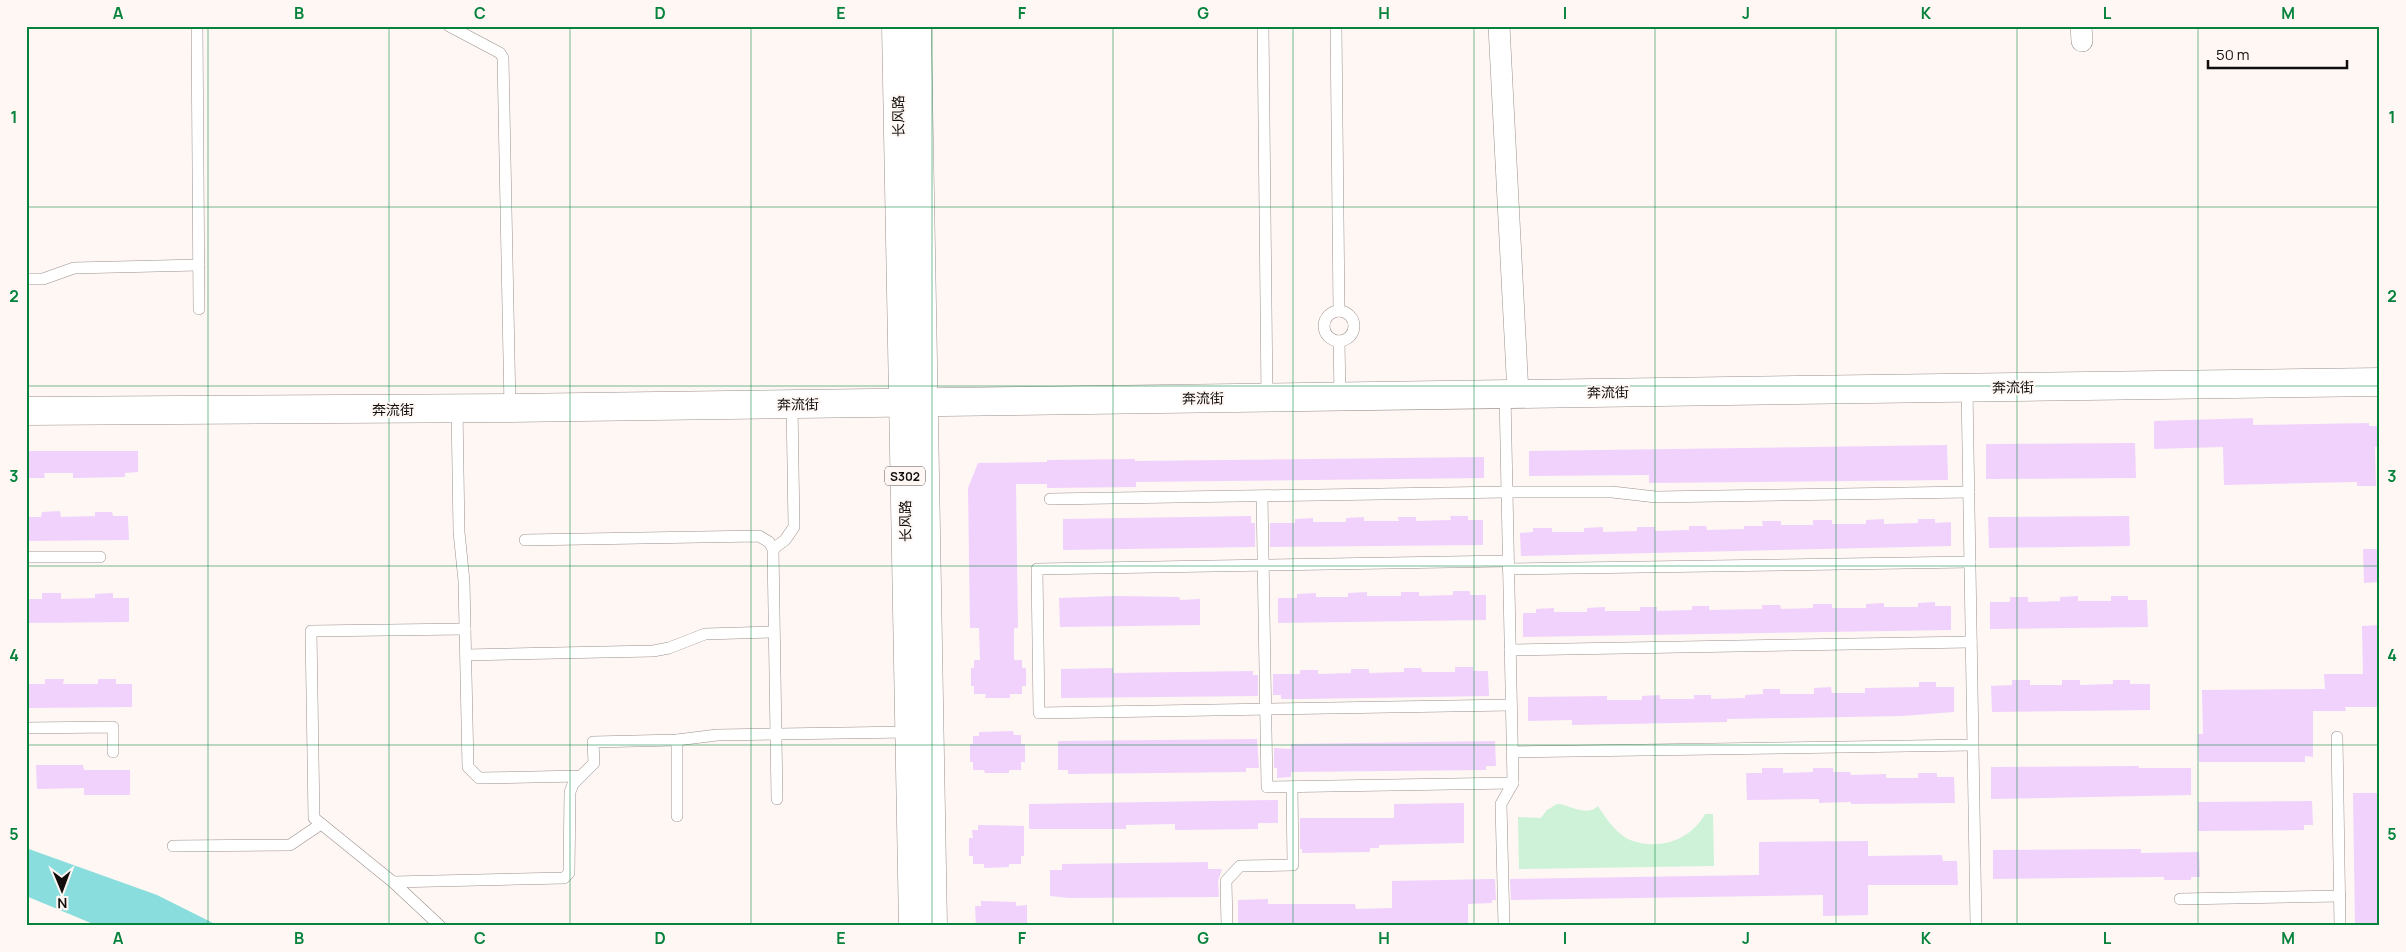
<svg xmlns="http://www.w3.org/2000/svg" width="2406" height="952" viewBox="0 0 2406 952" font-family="Manrope,'Noto Sans SC',sans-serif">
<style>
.green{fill:#cdf2d8}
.water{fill:#89dddd}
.building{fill:#f1d2fc}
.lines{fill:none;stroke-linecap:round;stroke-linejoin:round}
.service-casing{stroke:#9b918c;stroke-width:12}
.minor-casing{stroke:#9b918c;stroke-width:22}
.tertiary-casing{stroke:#9b918c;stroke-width:29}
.primary-casing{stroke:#9b918c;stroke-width:29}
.service{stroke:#fff;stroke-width:11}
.minor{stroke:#fff;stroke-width:21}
.tertiary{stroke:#fff;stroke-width:28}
.primary{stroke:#fff;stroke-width:28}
.grid{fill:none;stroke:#05833c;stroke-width:1;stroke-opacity:0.55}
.labels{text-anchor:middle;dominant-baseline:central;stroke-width:4;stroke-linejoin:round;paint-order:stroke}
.shield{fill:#fef7f4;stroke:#595452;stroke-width:1}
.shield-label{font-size:12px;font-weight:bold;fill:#120e0d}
.street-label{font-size:14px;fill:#120e0d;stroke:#fef7f4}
.neatline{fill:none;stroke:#05833c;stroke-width:2}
.grid-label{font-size:16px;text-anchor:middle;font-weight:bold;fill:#05833c}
</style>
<rect width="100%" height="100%" fill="#fef7f4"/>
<path class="green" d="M1557 804C1570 804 1586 818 1598 806 1606 818 1616 834 1630 840 1659 851 1691 840 1705 814H1713L1714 866 1519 869 1518 817 1541 818 1547 810Z"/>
<polygon class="water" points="26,848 157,895 219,926 98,926 26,896"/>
<g class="building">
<polygon points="2253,418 2253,425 2369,423 2369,426 2380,426 2380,447 2375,447 2376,486 2357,486 2357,482 2224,485 2223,447 2154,449 2154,421"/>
<polygon points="2135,443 2136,478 1986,479 1986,444"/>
<polygon points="1947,445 1948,480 1649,483 1649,475 1529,476 1529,451"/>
<polygon points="26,451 138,451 138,472 125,473 125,477 73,478 73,473 44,473 45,478 29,478 29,473 26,473"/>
<polygon points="1484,457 1484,478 1136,482 1136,487 1047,488 1047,484 1016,484 1018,628 1014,628 1014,660 1022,660 1022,668 1026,668 1026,686 1022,686 1022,694 1010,694 1010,698 985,698 986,694 974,694 974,686 971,686 971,668 974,668 974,660 980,660 979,628 970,628 968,488 978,463 1047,462 1047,460 1135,459 1135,461"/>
<polygon points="60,511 61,517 95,516 95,512 112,512 113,516 128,516 129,540 26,541 26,517 41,517 42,512"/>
<polygon points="1251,516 1251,523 1255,523 1255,547 1063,550 1063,519"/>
<polygon points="1450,516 1468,516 1468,520 1483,520 1483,545 1270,547 1270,523 1295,523 1295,519 1313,518 1313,522 1346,522 1346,518 1364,517 1364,521 1399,521 1398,517 1416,517 1416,521 1451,520"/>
<polygon points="2129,516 2130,546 1989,548 1988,517"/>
<polygon points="1884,519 1884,524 1918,523 1918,519 1935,519 1935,523 1951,522 1951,546 1521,556 1520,533 1533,532 1533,528 1552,528 1552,532 1584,532 1584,528 1603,527 1603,532 1637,531 1637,527 1655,527 1655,531 1689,530 1689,526 1706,526 1707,530 1744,529 1744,526 1763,526 1762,521 1781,521 1781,525 1813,525 1813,520 1832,520 1832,524 1866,524 1866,520"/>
<polygon points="2363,549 2380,549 2380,582 2364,583"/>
<polygon points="1453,591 1470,591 1470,595 1486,595 1486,620 1278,623 1278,598 1297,598 1297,594 1316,593 1316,597 1348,597 1348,593 1367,592 1367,596 1401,596 1401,592 1419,592 1419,596 1453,595"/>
<polygon points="42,593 61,593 61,599 95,598 95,594 113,593 113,598 129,598 129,622 26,623 26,599 42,599"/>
<polygon points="1115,596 1179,597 1180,600 1200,599 1200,625 1060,627 1059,598"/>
<polygon points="2078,596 2078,601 2111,601 2111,596 2128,596 2128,600 2147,600 2148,627 1990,629 1990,602 2010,602 2010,597 2028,597 2028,602 2060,601 2060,597"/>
<polygon points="1935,602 1935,606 1951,606 1951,630 1523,637 1523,613 1536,613 1536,609 1554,608 1554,612 1587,612 1587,608 1605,607 1605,611 1640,611 1640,607 1657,607 1657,611 1692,610 1692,606 1709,606 1709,610 1762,609 1762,605 1780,605 1781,609 1813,608 1813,604 1832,604 1832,608 1866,608 1866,604 1884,603 1884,607 1918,607 1918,603"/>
<polygon points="2380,625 2380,707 2345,707 2346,711 2313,711 2313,757 2305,756 2305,762 2199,762 2198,734 2203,734 2202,690 2325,689 2324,674 2363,674 2362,626"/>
<polygon points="1455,667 1473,667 1473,671 1488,671 1489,696 1303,699 1281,699 1281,695 1273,695 1273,674 1300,674 1300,670 1318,670 1318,674 1351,673 1351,669 1369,669 1369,673 1404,672 1404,668 1421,668 1422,672 1455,672"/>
<polygon points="1113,668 1113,673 1253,671 1253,675 1258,675 1258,696 1061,698 1061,669"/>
<polygon points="45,679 64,679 63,684 98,684 98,679 116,679 116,684 132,684 132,707 29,708 29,684 45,684"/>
<polygon points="2012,680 2030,680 2030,685 2062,685 2062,680 2080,680 2080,685 2113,684 2113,680 2130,680 2130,684 2150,684 2150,710 1992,712 1991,686 2012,685"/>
<polygon points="1919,682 1936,682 1936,687 1954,687 1954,712 1902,716 1727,719 1727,722 1572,725 1572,720 1528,721 1528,697 1607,696 1607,700 1642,700 1642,696 1660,695 1660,699 1694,699 1694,695 1711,695 1711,699 1745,698 1745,695 1763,694 1763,689 1780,689 1780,694 1814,694 1814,688 1831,687 1832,693 1865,693 1865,688 1919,687"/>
<polygon points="1013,731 1014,735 1021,735 1021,744 1025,744 1025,762 1021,762 1021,770 1009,770 1009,773 985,773 984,770 973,770 973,762 970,762 970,744 973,744 973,736 979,736 979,732"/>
<polygon points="1257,739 1259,768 1246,768 1246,772 1068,774 1068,770 1058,770 1058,741"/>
<polygon points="1495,741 1496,766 1486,766 1486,770 1291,772 1291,777 1277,778 1277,768 1274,768 1274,748 1291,749 1291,744"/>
<polygon points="36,765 83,765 84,770 130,770 130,795 84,795 84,788 37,789"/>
<polygon points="2139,766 2139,768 2191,768 2191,795 1991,799 1991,767"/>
<polygon points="1762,768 1783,768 1783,773 1813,772 1813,768 1833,768 1833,772 1850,772 1851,775 1886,774 1886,778 1918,778 1918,773 1937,773 1937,777 1954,777 1955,803 1851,804 1851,802 1819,803 1819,799 1747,800 1746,773 1762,773"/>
<polygon points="2353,793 2380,793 2380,926 2355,926"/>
<polygon points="1278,800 1278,823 1258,823 1258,829 1175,830 1175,824 1126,825 1126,829 1029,829 1029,804"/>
<polygon points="2312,801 2313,825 2304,825 2304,830 2198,831 2198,802"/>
<polygon points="1464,803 1464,843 1379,845 1379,848 1370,848 1370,852 1302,853 1302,849 1300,849 1300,818 1394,818 1394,804"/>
<polygon points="978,825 1024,826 1024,856 1021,856 1021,864 1009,864 1009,867 984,868 984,864 973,864 973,856 969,856 969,838 973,838 972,830 978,830"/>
<polygon points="1868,841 1868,856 1942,855 1943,861 1957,861 1958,885 1868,885 1868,915 1823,916 1823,895 1511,900 1510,879 1759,875 1759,842"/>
<polygon points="2141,849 2141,853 2199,852 2200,877 2191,877 2191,880 2164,880 2164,877 2156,877 1993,879 1993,850"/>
<polygon points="1208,862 1208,869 1222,869 1218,881 1219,897 1069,898 1050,896 1050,870 1062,870 1062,864"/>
<polygon points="1492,879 1495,879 1496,900 1492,900 1492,903 1468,904 1468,926 1238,926 1238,900 1268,899 1268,904 1355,904 1356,909 1392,908 1392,881"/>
<polygon points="981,901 1016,902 1016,906 1027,905 1027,926 976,926 975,906 981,906"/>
</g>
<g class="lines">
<g class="service-casing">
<g id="service">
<polyline points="197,26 199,309"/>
<polyline points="449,26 500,53 503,58 510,408"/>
<polyline points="1263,26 1267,397"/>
<polyline points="1336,26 1339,311"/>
<polyline points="26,279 43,279 74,268 199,265"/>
<circle cx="1339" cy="326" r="15"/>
<polyline points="1339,341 1340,396"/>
<polyline points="1967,388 1976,926"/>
<polyline points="457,408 459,532 464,581 468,767 479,778 581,776 594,763 593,742 677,740 717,735 909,732"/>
<polyline points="1262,496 1267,787 1513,783"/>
<polyline points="1050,499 1507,492 1612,492 1656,497 1969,492"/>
<polyline points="525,540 759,536 769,542 773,549 777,799"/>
<polyline points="773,549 785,540 794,527 792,404"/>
<polyline points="26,557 100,557"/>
<polyline points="1508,561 1037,569 1039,713 1511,705"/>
<polyline points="1508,569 1970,562"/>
<polyline points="1510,650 1971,642"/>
<polyline points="466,655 653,651 669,648 705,634 774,632"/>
<polyline points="26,728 113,727 113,752"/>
<polyline points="2337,737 2340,926"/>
<polyline points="677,740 677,816"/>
<polyline points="1512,752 1973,745"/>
<polyline points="173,846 290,845 321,824"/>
<polyline points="393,882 564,878 569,873 570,792 573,784 581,776"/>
<polyline points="2180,899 2340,896"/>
<polyline points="440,926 393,882 314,818 311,631 465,629"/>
<polyline points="1227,926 1226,881 1240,866 1293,865 1292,787"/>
<polyline points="1504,926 1501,804 1513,783 1505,394"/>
</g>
</g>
<g class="minor-casing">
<g id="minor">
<polyline points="1499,26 1518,394"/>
<polyline points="2081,26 2082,41"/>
</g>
</g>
<g class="tertiary-casing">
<polyline id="tertiary" points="26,411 510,408 2380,382"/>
</g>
<g class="primary-casing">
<g id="primary">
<polyline points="896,26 913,926"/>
<polyline points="917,26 933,926"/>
</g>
</g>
<use href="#service" class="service"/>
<use href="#minor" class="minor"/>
<use href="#tertiary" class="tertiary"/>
<use href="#primary" class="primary"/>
</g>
<path class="grid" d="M208 26V926M389 26V926M570 26V926M751 26V926M932 26V926M1113 26V926M1293 26V926M1474 26V926M1655 26V926M1836 26V926M2017 26V926M2198 26V926M26 207H2380M26 386H2380M26 566H2380M26 745H2380"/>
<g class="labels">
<rect class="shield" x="885" y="466.5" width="40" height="19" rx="4"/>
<g class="shield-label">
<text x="905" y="476">S302</text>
</g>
<g class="street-label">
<text transform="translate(898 116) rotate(-91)">长风路</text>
<text transform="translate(2013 387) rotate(-1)">奔流街</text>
<text transform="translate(1608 392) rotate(-1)">奔流街</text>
<text transform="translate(1203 398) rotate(-1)">奔流街</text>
<text transform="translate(798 404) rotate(-1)">奔流街</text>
<text x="393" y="409">奔流街</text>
<text transform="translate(905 521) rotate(-91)">长风路</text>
</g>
</g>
<rect width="2406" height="952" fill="none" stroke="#fef7f4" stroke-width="55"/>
<g transform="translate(62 890) rotate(179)" stroke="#fef7f4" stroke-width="4" paint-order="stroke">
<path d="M0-4L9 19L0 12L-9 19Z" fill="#120e0d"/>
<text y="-8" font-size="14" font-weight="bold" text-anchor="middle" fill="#120e0d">N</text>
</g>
<path d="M2208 60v8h139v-8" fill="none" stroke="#120e0d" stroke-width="2.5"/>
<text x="2216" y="60" font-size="15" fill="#120e0d" stroke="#fef7f4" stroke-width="4" paint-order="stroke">50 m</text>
<rect x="28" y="28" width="2350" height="896" class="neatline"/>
<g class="grid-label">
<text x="118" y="19">A</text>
<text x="299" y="19">B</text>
<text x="480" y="19">C</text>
<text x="660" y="19">D</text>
<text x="841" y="19">E</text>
<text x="1022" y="19">F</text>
<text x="1203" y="19">G</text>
<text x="1384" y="19">H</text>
<text x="1565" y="19">I</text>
<text x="1746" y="19">J</text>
<text x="1926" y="19">K</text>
<text x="2107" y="19">L</text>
<text x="2288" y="19">M</text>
<text x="14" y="123">1</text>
<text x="2392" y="123">1</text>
<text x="14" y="302">2</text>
<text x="2392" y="302">2</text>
<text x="14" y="482">3</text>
<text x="2392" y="482">3</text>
<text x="14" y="661">4</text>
<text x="2392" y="661">4</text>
<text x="14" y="840">5</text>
<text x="2392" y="840">5</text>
<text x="118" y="944">A</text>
<text x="299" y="944">B</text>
<text x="480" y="944">C</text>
<text x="660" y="944">D</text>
<text x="841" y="944">E</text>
<text x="1022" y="944">F</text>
<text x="1203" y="944">G</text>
<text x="1384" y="944">H</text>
<text x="1565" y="944">I</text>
<text x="1746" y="944">J</text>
<text x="1926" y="944">K</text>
<text x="2107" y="944">L</text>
<text x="2288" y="944">M</text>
</g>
</svg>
